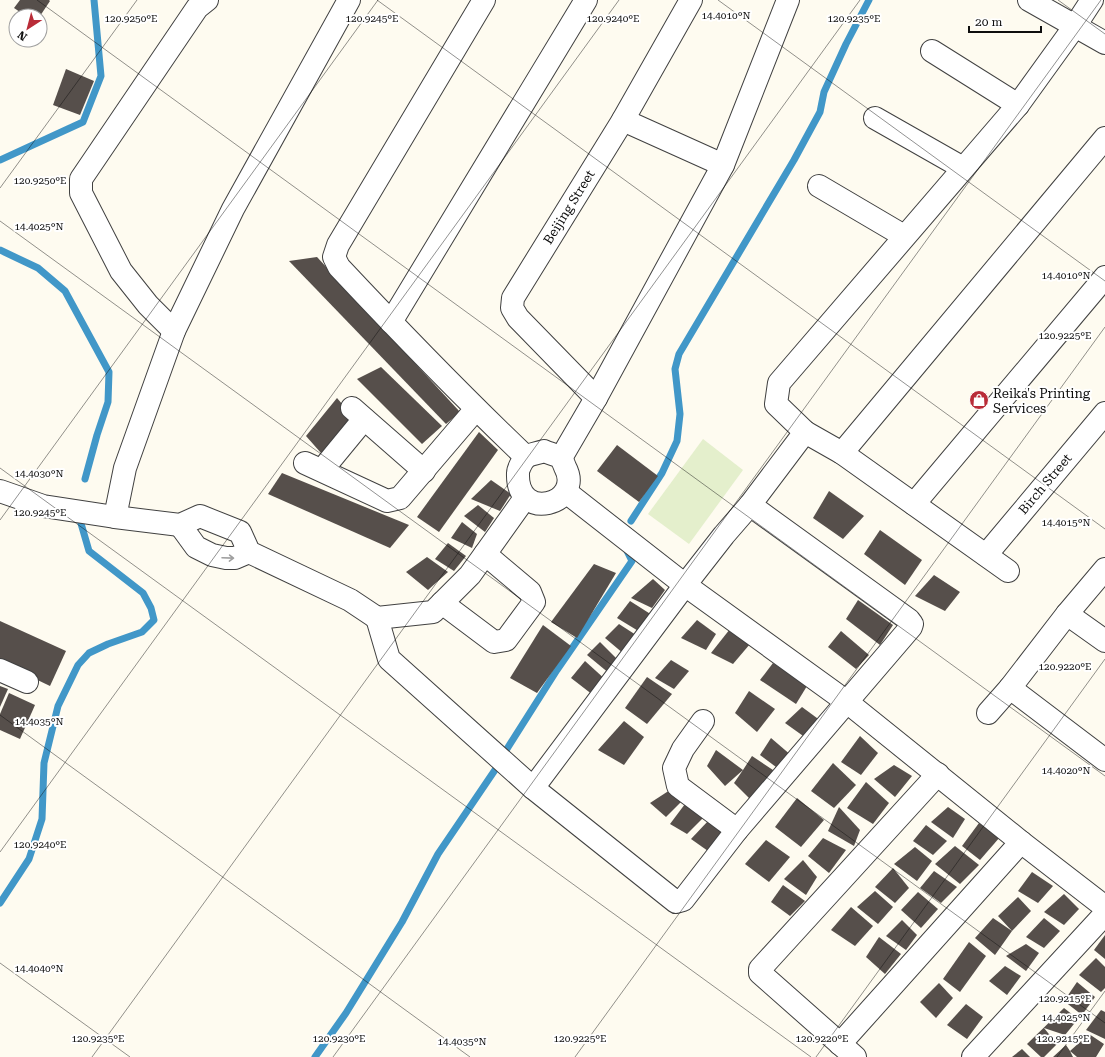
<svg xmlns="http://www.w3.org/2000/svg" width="1105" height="1057" viewBox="0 0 1105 1057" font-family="'Roboto Serif',serif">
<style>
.pitch{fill:#e4efcc}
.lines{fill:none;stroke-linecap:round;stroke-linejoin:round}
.stream{stroke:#4197c8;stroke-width:7}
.building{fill:#564f4b}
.street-casing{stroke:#414141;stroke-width:24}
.street{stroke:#fff;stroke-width:22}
.oneway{stroke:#9f9f9f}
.ticks{fill:none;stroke:#0e0e0e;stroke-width:1;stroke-opacity:0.45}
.labels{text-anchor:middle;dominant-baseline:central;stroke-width:4;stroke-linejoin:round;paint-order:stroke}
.street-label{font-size:13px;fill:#0e0e0e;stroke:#fff}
.poi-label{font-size:13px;fill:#0e0e0e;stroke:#fff;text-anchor:start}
.ticks-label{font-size:10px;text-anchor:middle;fill:#0e0e0e;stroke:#fff;stroke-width:4;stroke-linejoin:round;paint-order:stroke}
</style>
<rect width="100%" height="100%" fill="#fefbf0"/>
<polygon class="pitch" points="703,439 743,470 689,544 648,514"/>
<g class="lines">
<g class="stream">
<polyline points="0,160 83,122 101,76 94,0"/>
<polyline points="0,250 38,268 65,291 109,372 108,402 97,435 85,479"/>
<polyline points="631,521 662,473 677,441 680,414 675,369 679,354 794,160 820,112 824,92 846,44 869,0"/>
<polyline points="505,752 557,670 632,561 626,549"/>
<polyline points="0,903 29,859 42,819 44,763 58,706 78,665 89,653 108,644 142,632 154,620 151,608 143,593 89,551 80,520"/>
<polyline points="315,1057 346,1013 402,922 438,854 497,767"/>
</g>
</g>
<g class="building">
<polygon points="20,0 49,0 50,1 40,16 26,16 14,8"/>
<polygon points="66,69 94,81 80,115 53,105"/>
<polygon points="317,257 460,412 446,424 289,261"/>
<polygon points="381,367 442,426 422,444 357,379"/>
<polygon points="337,398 354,418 321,453 306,436"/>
<polygon points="479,432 498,450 439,532 417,517"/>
<polygon points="617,445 658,476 639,502 597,471"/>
<polygon points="282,473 409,525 390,548 268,494"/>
<polygon points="491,480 511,494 500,511 471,499"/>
<polygon points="829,491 864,516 843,539 813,518"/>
<polygon points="478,505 494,518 485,532 464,516"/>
<polygon points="462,522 477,534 472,548 451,538"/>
<polygon points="880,530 922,560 905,585 864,554"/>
<polygon points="448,543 466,556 454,571 435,559"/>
<polygon points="427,557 448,572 428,590 406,572"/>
<polygon points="594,564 616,573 577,638 551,622"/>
<polygon points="934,575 960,592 945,611 915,596"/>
<polygon points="653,579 665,590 652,608 631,598"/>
<polygon points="858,600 893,625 880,645 846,619"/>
<polygon points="630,601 652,615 640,632 617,618"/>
<polygon points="697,620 716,634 706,650 681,638"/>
<polygon points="0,621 66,651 50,686 0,662"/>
<polygon points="619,624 636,635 624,654 605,638"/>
<polygon points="543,625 571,646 537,693 510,678"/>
<polygon points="730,629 750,644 733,664 711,653"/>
<polygon points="841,631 869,655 856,669 828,647"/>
<polygon points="600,642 619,661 610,674 587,655"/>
<polygon points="671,660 689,671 674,689 655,678"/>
<polygon points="585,661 607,681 593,695 571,678"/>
<polygon points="773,663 807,686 796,704 760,680"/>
<polygon points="647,677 672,694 647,724 625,708"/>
<polygon points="0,686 8,689 0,707"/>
<polygon points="749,691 775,709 757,732 735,713"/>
<polygon points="9,693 35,705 20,739 0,730 0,714"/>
<polygon points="802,707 821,721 806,738 785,723"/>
<polygon points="624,721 644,737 624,765 598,750"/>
<polygon points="860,736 878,753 861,775 841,762"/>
<polygon points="771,738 792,756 780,770 760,755"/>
<polygon points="716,750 743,770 752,756 779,774 754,803 734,783 743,770 725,786 707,766"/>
<polygon points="833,763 856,785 834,808 811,791"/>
<polygon points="894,765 912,776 895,797 874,779"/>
<polygon points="866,782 889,803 873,824 847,808"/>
<polygon points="670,790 682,801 666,817 650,803"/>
<polygon points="797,798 824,820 801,847 775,827"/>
<polygon points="685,804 704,817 687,834 670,824"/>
<polygon points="839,807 860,830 854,846 828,831"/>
<polygon points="948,807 965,819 953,838 931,822"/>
<polygon points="708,821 725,831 708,851 691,839"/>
<polygon points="979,823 1000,837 980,860 962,846"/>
<polygon points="926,825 947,841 933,855 913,841"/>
<polygon points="823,838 846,850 829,873 808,856"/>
<polygon points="766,840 790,857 769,882 745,864"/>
<polygon points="955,846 979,865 960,884 935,864"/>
<polygon points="915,847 932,861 917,881 894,864"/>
<polygon points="803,860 817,877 806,895 784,879"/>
<polygon points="893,868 909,888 895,903 875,887"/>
<polygon points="934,871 957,887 941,903 920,888"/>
<polygon points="1032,872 1053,886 1038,903 1018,891"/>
<polygon points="783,885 805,901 790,916 771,902"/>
<polygon points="875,891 893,907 878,924 857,907"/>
<polygon points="918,892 938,909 921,928 901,910"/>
<polygon points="1064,894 1079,909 1064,925 1044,912"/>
<polygon points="1018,897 1031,911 1012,931 995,955 975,938 993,918 1012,931 998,916"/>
<polygon points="851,907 873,926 855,946 831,930"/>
<polygon points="1044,918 1060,931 1044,948 1026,937"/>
<polygon points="902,920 917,935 906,950 886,936"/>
<polygon points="1105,935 1105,959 1094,950"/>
<polygon points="879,937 901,954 885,974 866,957"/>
<polygon points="969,942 986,956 960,992 943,979"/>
<polygon points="1026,944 1039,953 1026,971 1006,956"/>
<polygon points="1096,958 1105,967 1105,988 1101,992 1079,975"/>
<polygon points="1005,966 1021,976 1007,995 989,981"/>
<polygon points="1077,982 1095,997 1082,1015 1064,1001"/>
<polygon points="939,983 953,998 936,1018 920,1002"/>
<polygon points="966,1004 983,1017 967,1039 947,1025"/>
<polygon points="1064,1008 1078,1019 1065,1035 1044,1028 1057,1044 1044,1057 1041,1057 1027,1044"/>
<polygon points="1101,1010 1105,1012 1105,1039 1086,1030"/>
<polygon points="1089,1034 1104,1044 1096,1057 1077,1057 1070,1051 1073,1057 1053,1057 1066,1045 1070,1051"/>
<polygon points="1022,1049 1030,1057 1012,1057"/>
</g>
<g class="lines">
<g class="street-casing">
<g id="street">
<path d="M484 0 338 245 334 257 339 267C400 332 462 396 526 457"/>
<polyline points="1029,0 1075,26 1092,0"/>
<polyline points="932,51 1018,105"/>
<polyline points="875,118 963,168"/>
<polyline points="623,120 723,165"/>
<polyline points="819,186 904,236"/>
<polyline points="391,322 586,0"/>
<polyline points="174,331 148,305 121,271 81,193 81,179 197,8 207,0"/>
<polyline points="596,398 518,318 512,308 513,298 623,120 691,0"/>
<polyline points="352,408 424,471"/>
<polyline points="805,432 776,404 779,383 1018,105 1075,26 1105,43"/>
<path d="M544 451C548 453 557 455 561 458 562 460 564 464 565 467 585 504 516 524 518 473 518 469 522 461 526 457 530 454 539 453 544 451Z"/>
<polyline points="842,453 1105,138"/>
<polyline points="561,458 596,398 723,165 788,0"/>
<polyline points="305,463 387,501 400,498 476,409"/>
<polyline points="322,470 364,419"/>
<polyline points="0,491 43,506 115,517 180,525 200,516 240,532 249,552 350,600 377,618 433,612 470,575 525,498"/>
<polyline points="566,492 685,585 847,702 1021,842 1105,907"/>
<polyline points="914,504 1105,277"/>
<polyline points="115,517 125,468 174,331 233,209 349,0"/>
<polyline points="180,525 196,547 212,555 226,558 235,558 249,552"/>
<polyline points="986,555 1105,413"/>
<polyline points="442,603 494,642 506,640 534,602 530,592 485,554"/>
<polyline points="1067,614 1105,641"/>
<polyline points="377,618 389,659 533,788 685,585 724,535 750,505 805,432 842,453 1008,571"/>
<polyline points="0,670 27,682"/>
<polyline points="1010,688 1105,760"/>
<polyline points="988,713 1010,688 1067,614 1105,569"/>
<polyline points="703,721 683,749 674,768 678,786 737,830"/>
<polyline points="533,788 676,902 683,900 737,830 911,627 912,624 909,620 750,505"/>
<polyline points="840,1044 1021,842"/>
<polyline points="855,1057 760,973 760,969 938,774"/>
<polyline points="973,1057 1105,914"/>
</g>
</g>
<use href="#street" class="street"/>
</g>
<defs><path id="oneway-shaft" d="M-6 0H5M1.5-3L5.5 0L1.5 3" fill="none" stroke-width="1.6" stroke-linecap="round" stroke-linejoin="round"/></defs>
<use class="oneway" href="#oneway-shaft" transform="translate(228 558) rotate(2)"/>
<path class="ticks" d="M37 0 1105 776M377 0 1105 529M718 0 1105 281M1058 0 1105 34M0 188 137 0M0 221 1105 1023M0 468 811 1057M0 520 378 0M0 715 470 1057M0 852 619 0M0 963 130 1057M92 1057 860 0M333 1057 1101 0M575 1057 1105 327M816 1057 1105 659M1057 1057 1105 991"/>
<defs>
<g id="shop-disc" transform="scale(1)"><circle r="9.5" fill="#b92c38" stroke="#fff"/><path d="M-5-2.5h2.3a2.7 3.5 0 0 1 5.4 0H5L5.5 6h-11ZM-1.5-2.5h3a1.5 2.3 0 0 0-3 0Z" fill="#fff"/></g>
</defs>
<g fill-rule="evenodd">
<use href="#shop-disc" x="979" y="400"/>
</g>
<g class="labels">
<g class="street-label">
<text transform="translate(569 207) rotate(-58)">Beijing Street</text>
<text transform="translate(1045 484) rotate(-50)">Birch Street</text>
</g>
<g class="poi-label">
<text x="993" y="393">Reika's Printing<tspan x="993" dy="15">Services</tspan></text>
</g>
</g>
<g class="ticks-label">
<text x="726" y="19">14.4010°N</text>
<text x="372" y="22">120.9245°E</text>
<text x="854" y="22">120.9235°E</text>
<text x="131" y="22">120.9250°E</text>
<text x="613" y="22">120.9240°E</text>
<text x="40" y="184">120.9250°E</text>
<text x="39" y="230">14.4025°N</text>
<text x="1066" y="279">14.4010°N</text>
<text x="1065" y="339">120.9225°E</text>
<text x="39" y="477">14.4030°N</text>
<text x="40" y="516">120.9245°E</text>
<text x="1066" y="526">14.4015°N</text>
<text x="1065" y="670">120.9220°E</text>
<text x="39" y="725">14.4035°N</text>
<text x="1066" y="774">14.4020°N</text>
<text x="40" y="848">120.9240°E</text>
<text x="39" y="972">14.4040°N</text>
<text x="1065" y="1002">120.9215°E</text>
<text x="1066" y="1021">14.4025°N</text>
<text x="98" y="1042">120.9235°E</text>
<text x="339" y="1042">120.9230°E</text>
<text x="580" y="1042">120.9225°E</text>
<text x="822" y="1042">120.9220°E</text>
<text x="1063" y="1042">120.9215°E</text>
<text x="462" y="1045">14.4035°N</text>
</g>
<g transform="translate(28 28) rotate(216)"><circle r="19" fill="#ffffff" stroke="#9f9f9f"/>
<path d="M0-3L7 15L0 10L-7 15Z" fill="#b92c38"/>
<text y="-6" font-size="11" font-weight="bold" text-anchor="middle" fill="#0e0e0e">N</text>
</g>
<path d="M969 26v6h72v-6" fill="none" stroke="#0e0e0e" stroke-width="2"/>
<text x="975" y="26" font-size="12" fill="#0e0e0e" stroke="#ffffff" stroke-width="3" paint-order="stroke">20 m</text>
</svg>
